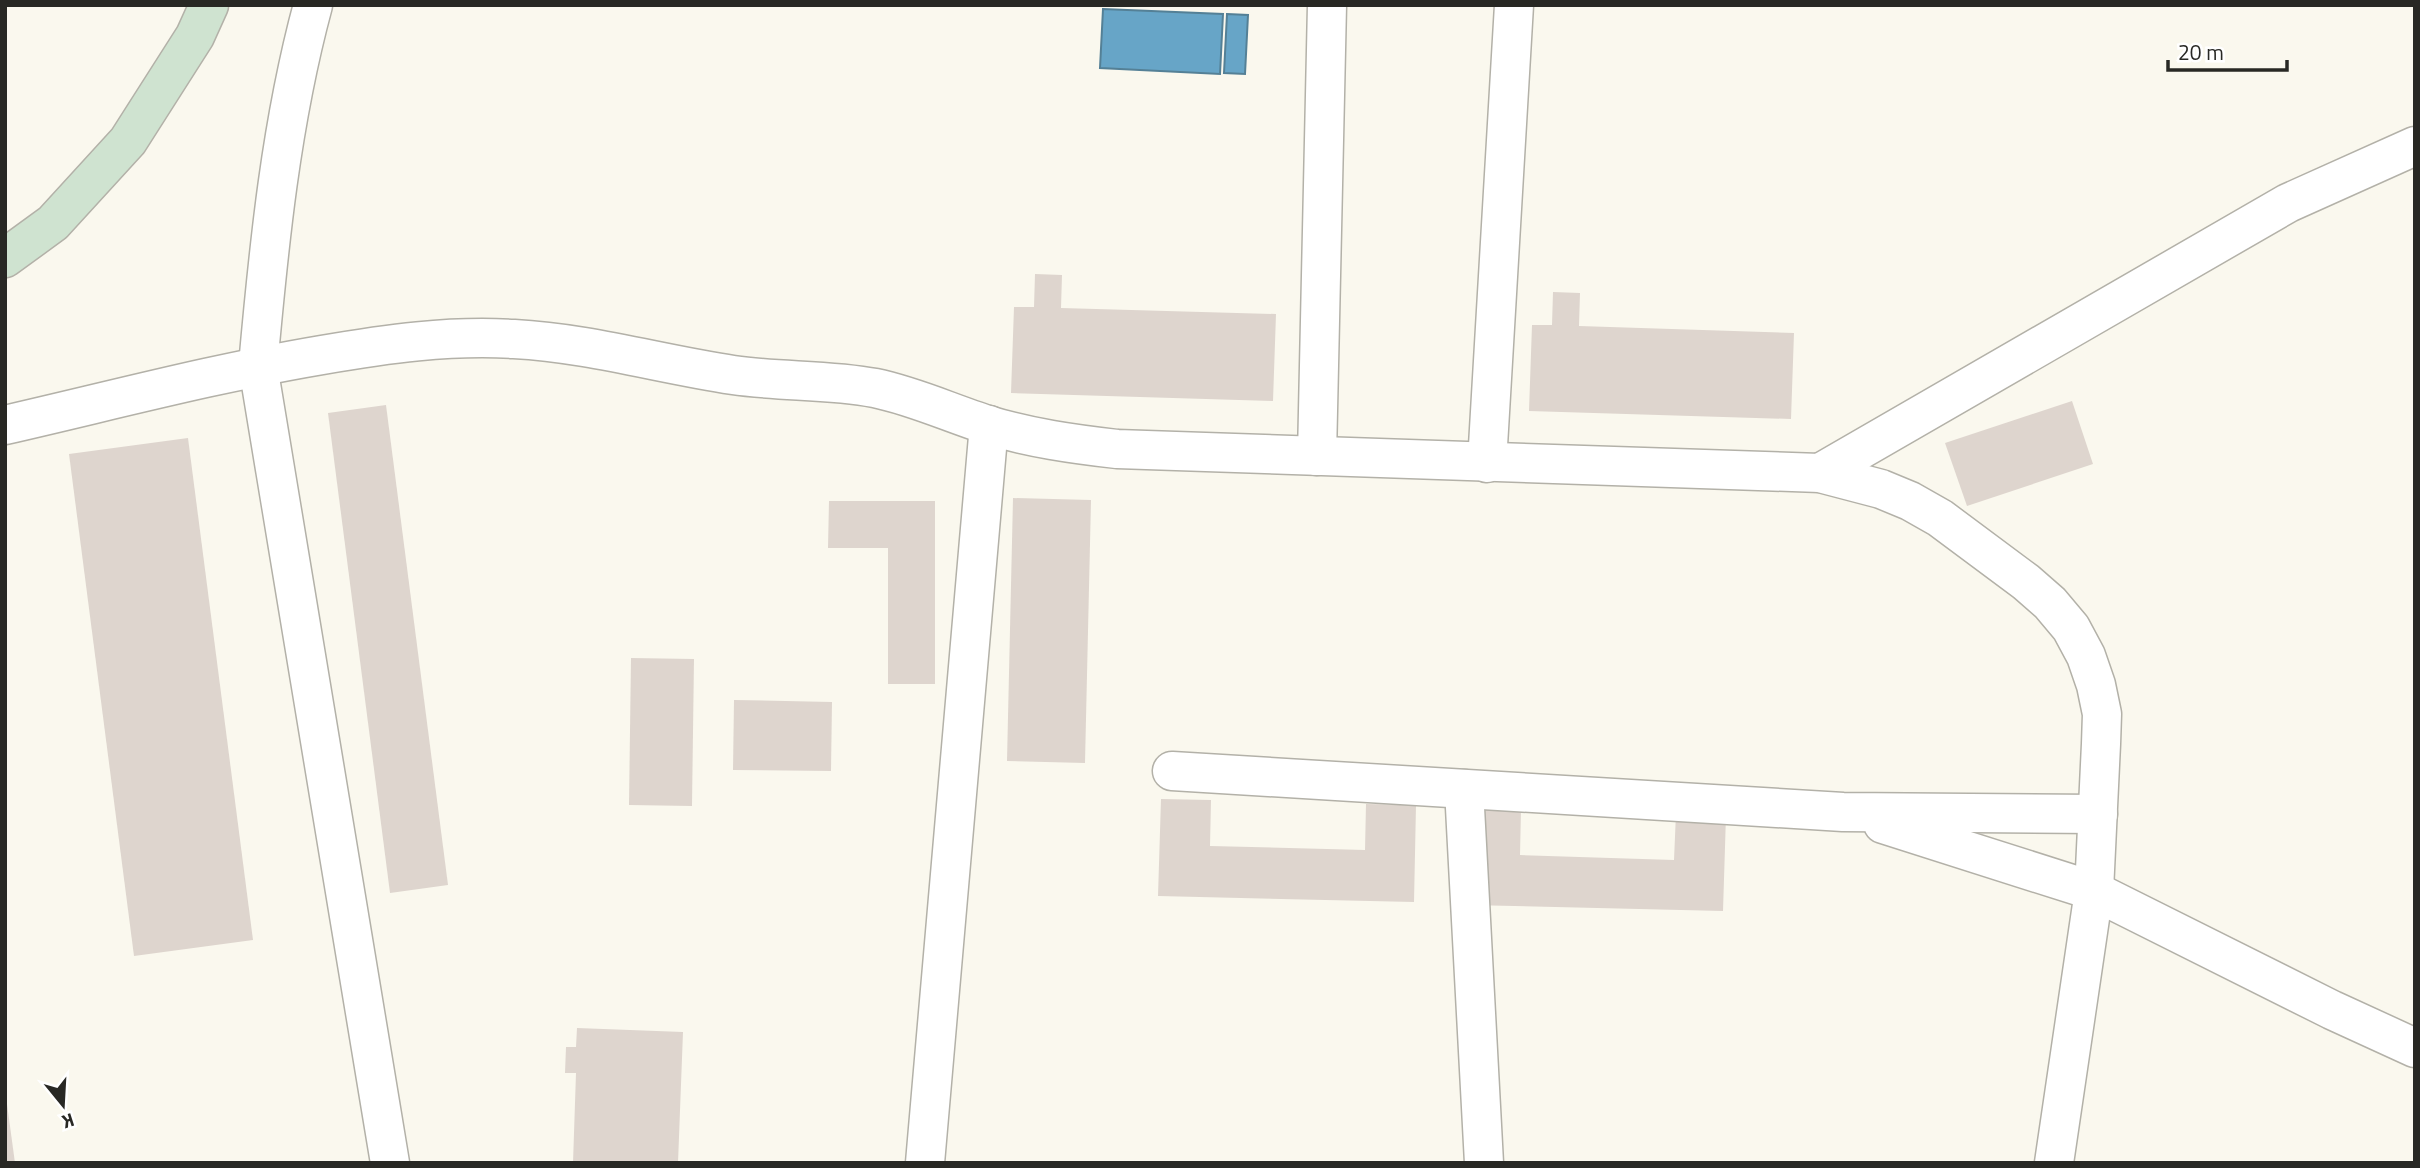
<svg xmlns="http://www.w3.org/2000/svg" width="2420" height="1168" viewBox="0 0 2420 1168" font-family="'Titillium Web',sans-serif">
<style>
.water{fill:#67a5c7;stroke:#548096;stroke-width:2}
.building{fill:#ded5ce}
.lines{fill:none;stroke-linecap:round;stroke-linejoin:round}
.street-casing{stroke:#b3b1a8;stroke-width:41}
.secondary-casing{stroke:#b3b1a8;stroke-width:41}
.street{stroke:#fff;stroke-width:38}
.secondary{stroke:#cfe3d0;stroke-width:38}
</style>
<rect width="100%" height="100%" fill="#faf8ee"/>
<g class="water">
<polygon points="1103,9 1223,14 1220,74 1100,68"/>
<polygon points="1227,14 1248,15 1245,74 1224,73"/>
</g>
<g class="building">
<polygon points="1035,274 1062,275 1061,308 1276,314 1273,401 1011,393 1014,307 1034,307"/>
<polygon points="1553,292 1580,293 1579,326 1794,333 1791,419 1529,411 1532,325 1552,325"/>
<polygon points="2072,401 2093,464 1967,506 1945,443"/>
<polygon points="386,405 448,885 390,893 328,413"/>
<polygon points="188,438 253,940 134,956 69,454"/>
<polygon points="1013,498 1091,500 1085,763 1007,761"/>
<polygon points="829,501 935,501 935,684 888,684 888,548 828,548"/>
<polygon points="631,658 694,659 692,806 629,805"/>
<polygon points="734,700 832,702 831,771 733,770"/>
<polygon points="1161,799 1211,800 1210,846 1365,850 1366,804 1416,805 1414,902 1158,896"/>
<polygon points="1471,807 1521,809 1520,855 1674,860 1676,813 1726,815 1723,911 1468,905"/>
<polygon points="577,1028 683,1032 678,1163 573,1163 576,1073 565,1073 566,1047 576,1047"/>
<polygon points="5,1104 7,1104 15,1163 5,1163"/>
</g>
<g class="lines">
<g class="street-casing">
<g id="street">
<path d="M313 5C281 123 269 244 258 366L390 1163"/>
<path d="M5 425C110 401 215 373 322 355 386 344 449 335 514 339 589 343 660 364 733 375 780 382 828 379 875 388 914 396 950 413 988 425 1030 438 1073 444 1117 449L1820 473 1881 489 1910 501 1940 518 2026 582 2050 603 2071 628 2086 656 2096 685 2102 714 2101 744 2094 891 2054 1163"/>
<polyline points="1317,456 1327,5"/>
<polyline points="1487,463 1514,5"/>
<polyline points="1820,473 2288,203 2415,146"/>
<polyline points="1172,771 1843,812 2098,814"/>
<polyline points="1464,789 1484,1163"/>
<polyline points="1883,824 2094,891 2332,1010 2415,1048"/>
<polyline points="925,1163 989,425"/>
</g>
</g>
<g class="secondary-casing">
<polyline id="secondary" points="5,258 53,223 128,141 195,36 209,5"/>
</g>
<use href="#street" class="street"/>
<use href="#secondary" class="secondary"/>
</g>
<rect width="2420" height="1168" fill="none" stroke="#282824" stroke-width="14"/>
<g transform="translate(63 1105) rotate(162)" stroke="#ffffff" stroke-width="5" paint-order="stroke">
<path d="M0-5L12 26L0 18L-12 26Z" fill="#282824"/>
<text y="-10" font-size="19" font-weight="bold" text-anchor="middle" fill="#282824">K</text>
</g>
<path d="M2168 60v10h119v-10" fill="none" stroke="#282824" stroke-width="3.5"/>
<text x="2178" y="60" font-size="21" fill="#282824" stroke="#ffffff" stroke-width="5" paint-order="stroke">20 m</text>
</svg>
